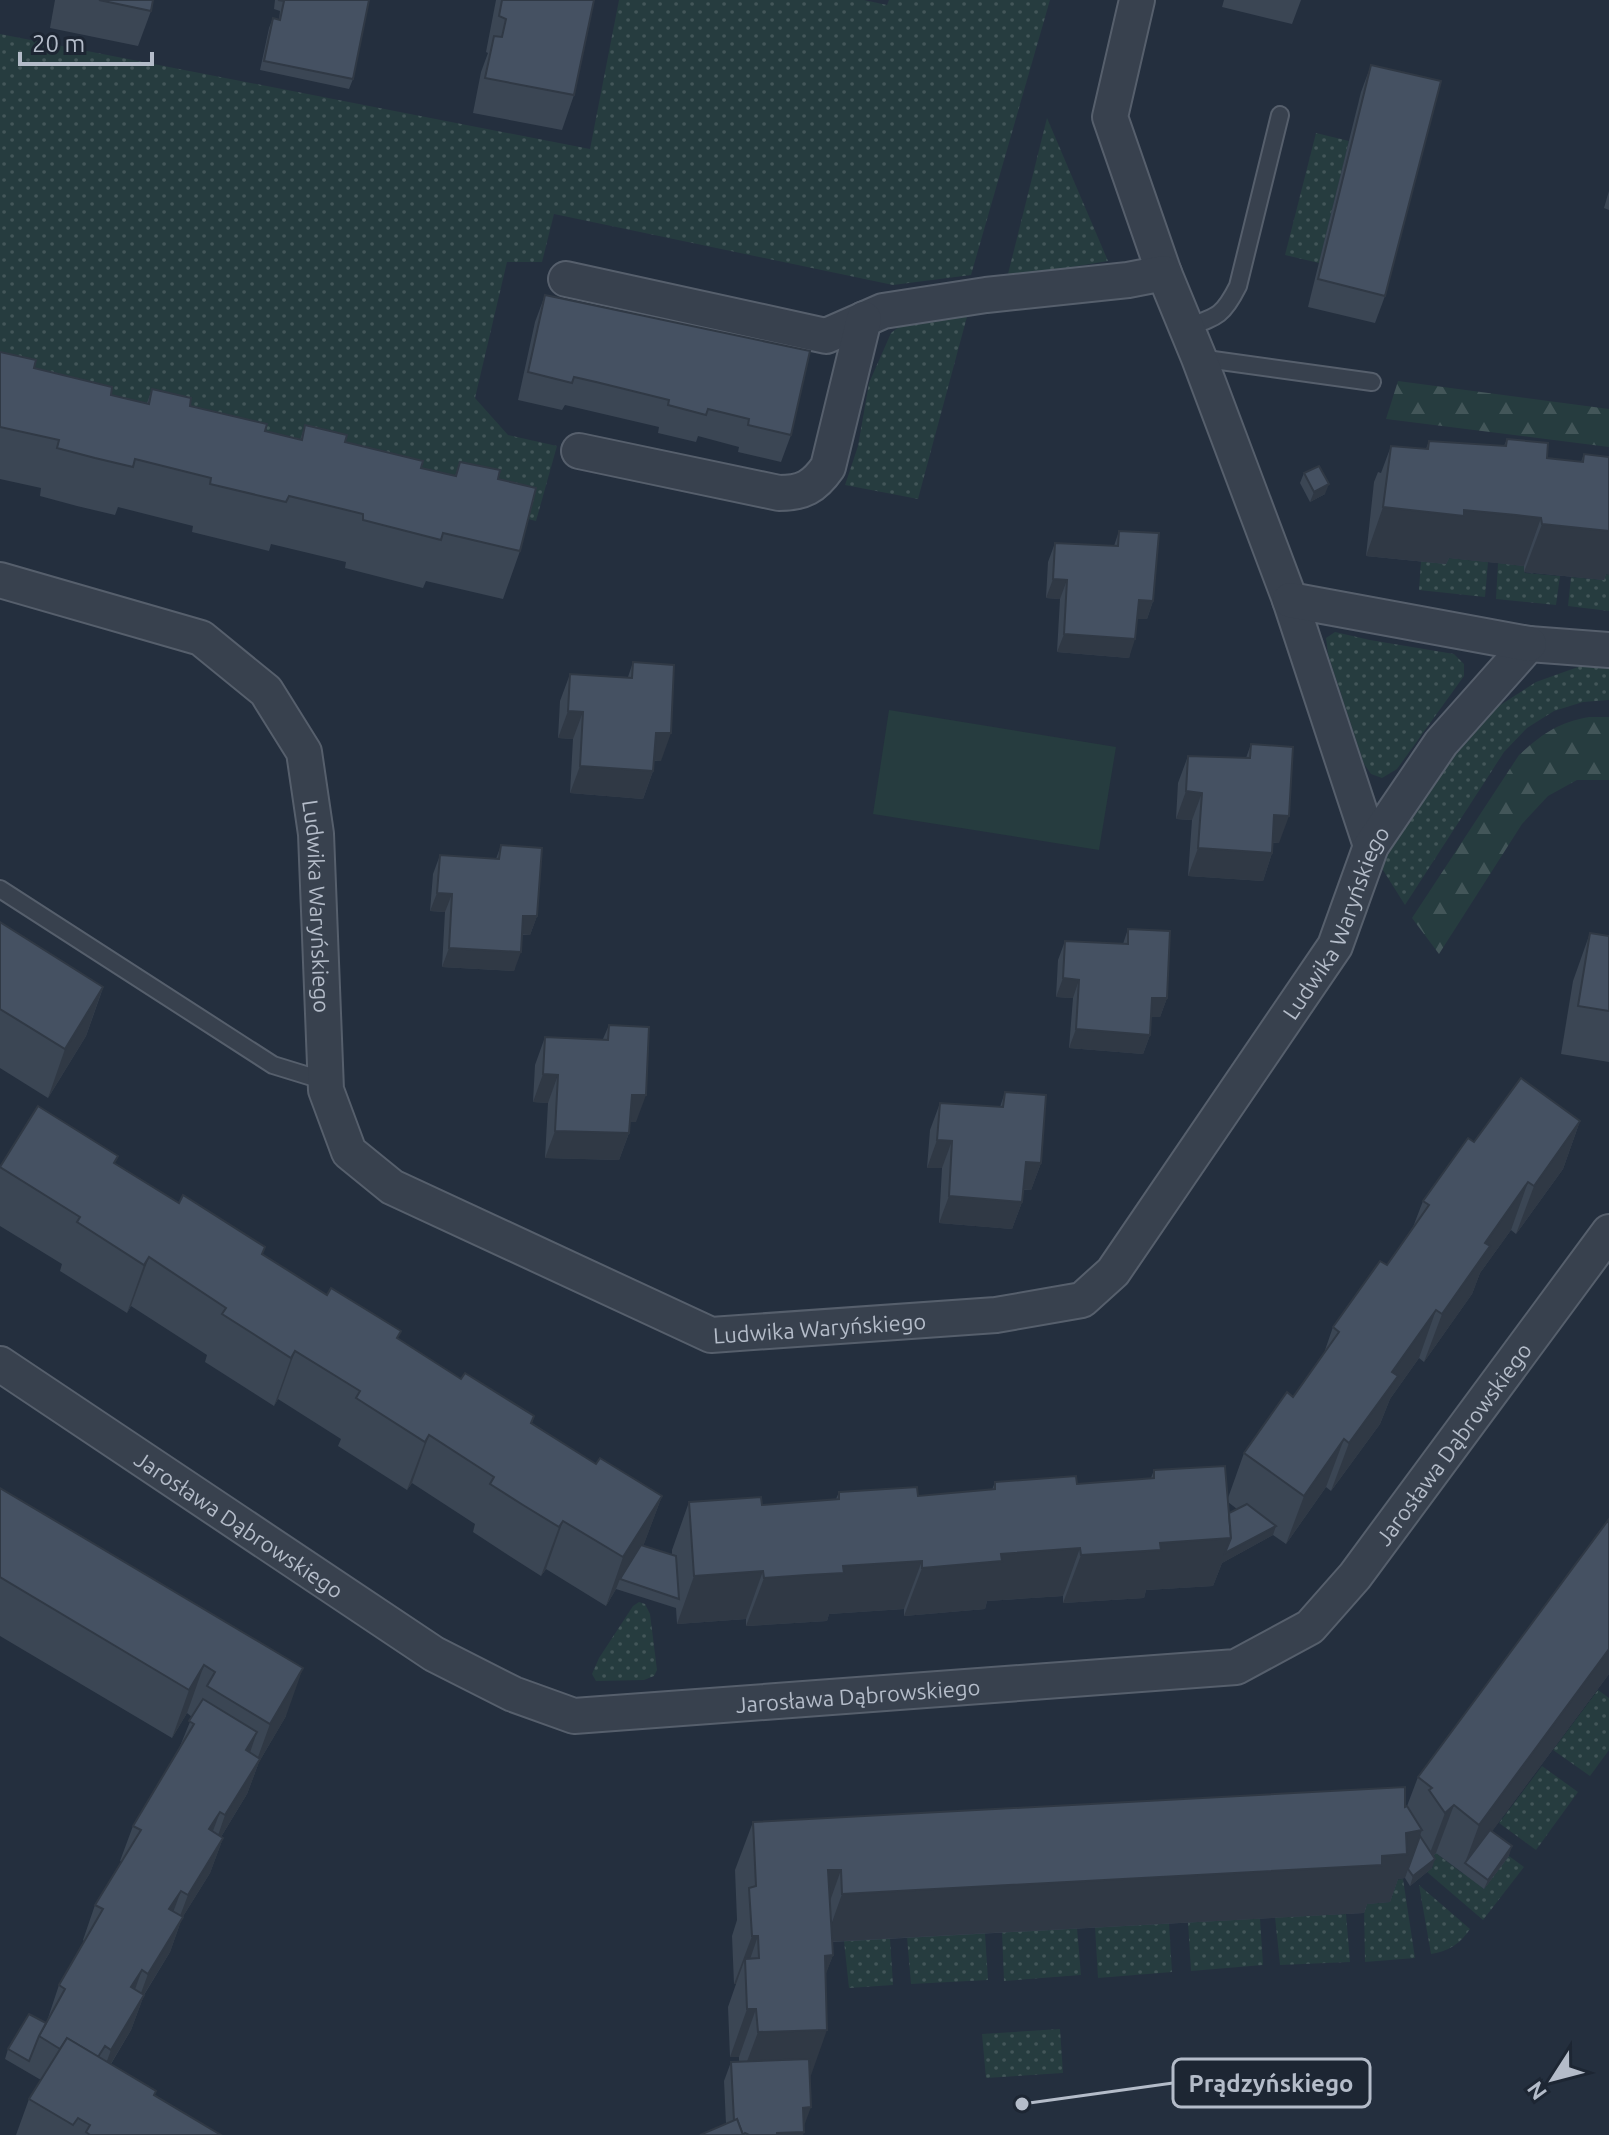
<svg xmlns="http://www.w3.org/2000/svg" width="1609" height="2135" viewBox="0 0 1609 2135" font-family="Ubuntu,sans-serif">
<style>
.grass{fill:url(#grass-dots)}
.forest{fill:url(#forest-firs)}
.pitch{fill:#263c3f}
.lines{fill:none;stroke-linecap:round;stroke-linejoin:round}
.lane-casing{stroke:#565f6c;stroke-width:20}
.street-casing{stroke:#565f6c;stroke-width:38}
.lane{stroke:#38414e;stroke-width:16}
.street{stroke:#38414e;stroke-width:34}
.wall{fill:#3b4654;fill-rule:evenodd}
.shaded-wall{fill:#303945}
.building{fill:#455162;stroke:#303945;stroke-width:2}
.labels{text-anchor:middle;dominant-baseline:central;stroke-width:8;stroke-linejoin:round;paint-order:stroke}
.street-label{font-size:22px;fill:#b4bcc9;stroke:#1d2633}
.leader{fill:none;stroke:#b4bcc9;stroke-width:3}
.callout-dot{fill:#b4bcc9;stroke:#1d2633;stroke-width:3}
.callout{fill:#1d2633;stroke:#b4bcc9;stroke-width:3}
.callout-label{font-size:24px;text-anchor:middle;font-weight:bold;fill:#b4bcc9}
</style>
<defs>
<pattern id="grass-dots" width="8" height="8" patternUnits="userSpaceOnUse" patternTransform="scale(2)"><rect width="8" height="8" fill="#263c3f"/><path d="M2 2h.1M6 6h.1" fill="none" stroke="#435659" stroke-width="1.8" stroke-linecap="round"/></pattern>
<pattern id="forest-firs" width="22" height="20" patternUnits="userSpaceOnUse" patternTransform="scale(2)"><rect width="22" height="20" fill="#263c3f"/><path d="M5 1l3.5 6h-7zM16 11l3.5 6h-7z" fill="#435659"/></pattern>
</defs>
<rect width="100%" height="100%" fill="#242f3e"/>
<g class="grass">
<polygon points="619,0 864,0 887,5 889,0 1050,0 971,275 893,285 554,214 542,262 507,262 475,398 508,435 557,446 536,521 0,392 0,34 590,149"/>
<polygon points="1047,118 1108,261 1007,278"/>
<polygon points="1316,133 1349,141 1319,263 1285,255"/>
<polygon points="968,313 918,499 845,485 858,446 869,383 891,333 905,322"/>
<polygon points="1447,558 1488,562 1485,597 1419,590 1421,561"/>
<polygon points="1498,563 1524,566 1525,573 1560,576 1556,605 1496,599"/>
<polygon points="1605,574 1609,575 1609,611 1568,606 1571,577 1603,580"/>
<polygon points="1335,632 1370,640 1454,654 1464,664 1464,676 1397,769 1382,778 1371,774 1364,764 1328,654 1326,638"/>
<polygon points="1609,660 1609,700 1583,702 1554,711 1527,728 1504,752 1405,905 1376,859 1440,764 1491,711 1536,682 1589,663"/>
<polygon points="639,1602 645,1604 650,1614 657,1670 654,1676 644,1680 596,1681 592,1674 599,1658 633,1606"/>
<polygon points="1598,1690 1609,1698 1609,1750 1590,1776 1553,1750"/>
<polygon points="1542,1766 1578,1792 1536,1850 1499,1823"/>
<polygon points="1436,1853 1462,1873 1509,1856 1524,1867 1483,1920 1427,1872 1433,1867 1429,1860"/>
<polygon points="1403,1879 1415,1958 1365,1962 1364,1904 1390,1902 1389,1881"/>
<path d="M1419 1885 1470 1929C1460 1944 1449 1951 1431 1954Z"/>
<polygon points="1346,1914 1350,1962 1280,1965 1275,1917"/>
<polygon points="1260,1918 1263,1965 1191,1971 1188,1922"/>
<polygon points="1169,1923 1172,1972 1098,1978 1095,1927"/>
<polygon points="1077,1928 1081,1975 1004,1981 1002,1932"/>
<polygon points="985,1933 988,1980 911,1984 907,1937"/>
<polygon points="890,1938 893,1985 849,1988 844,1941"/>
<polygon points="1060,2029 1063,2073 986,2078 982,2034"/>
</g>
<g class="forest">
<polygon points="1398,381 1609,409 1609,447 1386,419"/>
<path d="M1589 717H1609V780H1577L1548 796 1522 824 1439 954 1412 918 1519 755C1542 734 1557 723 1589 717Z"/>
</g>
<polygon class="pitch" points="889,710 1116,747 1099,850 873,814"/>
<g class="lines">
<g class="lane-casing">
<g id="lane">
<path d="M1187 327C1217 317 1223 316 1238 286L1280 115"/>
<polyline points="1199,358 1372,382"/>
<polyline points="0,889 273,1065 325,1081"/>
</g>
</g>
<g class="street-casing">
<g id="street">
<polyline points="1137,0 1110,117 1164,273"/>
<polyline points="566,279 826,336 883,311 986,295 1128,280 1164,273 1199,358 1290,600 1371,846"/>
<path d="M579 451 779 493C803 493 814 487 828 467L864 319"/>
<path id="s1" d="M0 580 201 638 266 691 304 752 316 834 326 1090 349 1152 392 1187 711 1335 996 1315 1082 1300 1113 1272 1335 946 1371 846 1441 743 1529 644 1609 650"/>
<polyline points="1290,600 1529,644"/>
<path id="s2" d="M0 1364 434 1654 513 1694 574 1716 1236 1667 1310 1627 1355 1576 1609 1232"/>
</g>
</g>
<use href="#lane" class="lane"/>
<use href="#street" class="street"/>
</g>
<g class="wall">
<polygon points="55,0 153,0 151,11 138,46 50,28"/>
<polygon points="275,0 369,0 353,79 349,89 260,70 269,28 273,18 279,20 280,11 274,9"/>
<polygon points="496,0 594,0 574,95 562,130 473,113 481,72 488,53 486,52"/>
<polygon points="1224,0 1301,0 1292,24 1222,7"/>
<polygon points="1371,65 1385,296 1375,323 1308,307 1361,92"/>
<polygon points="1609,191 1609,210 1604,208"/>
<polygon points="545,295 791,435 781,462 738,452 739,447 698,436 696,442 658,433 659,427 565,405 562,410 518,400 535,322"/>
<polygon points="0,352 34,368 111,395 147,403 152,389 190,406 265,431 300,440 305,425 345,442 421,468 455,476 460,462 498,479 520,551 503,599 426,581 423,588 345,568 346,562 271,544 269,551 192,532 193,526 118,507 115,515 77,506 40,496 41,488 0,479"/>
<polygon points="1507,439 1547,458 1581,462 1584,454 1606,574 1604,580 1524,572 1524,566 1498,563 1449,558 1446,564 1366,556 1374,482 1378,472 1381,473 1391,446 1426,449 1429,441 1504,446"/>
<polygon points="1304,473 1325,494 1310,502 1300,483"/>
<polygon points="1119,531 1153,601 1147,619 1137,619 1129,658 1057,652 1060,599 1046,598 1048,562 1055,543 1114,546"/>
<polygon points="633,662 661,761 654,761 653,771 643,799 570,793 573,739 558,738 560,701 570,674 628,677"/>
<polygon points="1251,744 1279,843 1273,843 1272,853 1263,881 1188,876 1192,820 1176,819 1178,783 1188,756 1246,758"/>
<polygon points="501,845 537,916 530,935 522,935 514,971 442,967 445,912 430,911 433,874 440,855 496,859"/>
<polygon points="0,922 103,988 86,1036 48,1098 0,1068"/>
<polygon points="1128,929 1167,998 1160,1017 1151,1017 1150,1035 1143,1054 1069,1048 1073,998 1056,997 1058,960 1065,941 1123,944"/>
<polygon points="1590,933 1609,936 1609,1062 1561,1054 1573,981"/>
<polygon points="609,1025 636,1122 630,1122 629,1133 619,1160 545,1158 548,1103 533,1102 535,1065 545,1037 603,1039"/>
<polygon points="1005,1092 1041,1163 1031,1190 1023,1190 1022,1202 1012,1229 939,1223 942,1168 927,1168 930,1130 940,1103 1000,1107"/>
<path d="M1580 1121 1563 1169 1516 1234 1511 1230 1480 1273 1472 1294 1424 1362 1419 1358 1390 1399 1380 1424 1331 1491 1326 1487 1286 1544 1273 1535 1222 1563 1213 1586 1146 1590 1144 1598 1063 1603V1596L987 1601 985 1609 904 1616V1609L829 1614 827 1621 746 1626V1619L677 1624 676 1608 616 1589 606 1606 546 1569 541 1576 505 1553 473 1532 475 1524 412 1483 407 1490 338 1446 341 1439 278 1399 274 1406 205 1362 207 1355 131 1306 127 1313 60 1271 62 1264 0 1226V1166L115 1163 461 1379 534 1416 532 1423 596 1464 662 1496 643 1546 672 1555V1550L689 1502 762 1505 836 1499 839 1492 918 1496 992 1490 995 1482 1077 1484 1151 1478 1154 1470 1228 1498 1244 1453 1293 1397 1324 1353 1333 1327 1387 1265 1413 1227 1423 1201 1474 1142ZM1228 1502 1237 1509 1229 1513Z"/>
<polygon points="0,1488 286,1716 259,1762 247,1794 221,1837 223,1838 210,1873 182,1918 170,1952 144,1995 131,2030 111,2064 155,2095 221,2135 16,2135 29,2099 41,2080 5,2059 8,2049 47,2021 59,1985 84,1941 83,1940 95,1905 122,1862 120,1861 133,1826 178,1751 192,1717 187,1713 172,1738 0,1636"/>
<polygon points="1609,1519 1609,1674 1492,1831 1509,1856 1484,1889 1436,1853 1433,1856 1432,1868 1410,1886 1405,1878 1398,1879 1390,1902 1367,1904 1364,1913 832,1942 833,1955 825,1975 809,2078 803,2135 700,2135 726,2124 724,2081 731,2062 739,2062 739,2057 730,2057 728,2007 736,1984 734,1984 732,1936 737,1920 735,1870 753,1822 1405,1807 1407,1806 1418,1777"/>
</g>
<g class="shaded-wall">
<polygon points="1329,484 1325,494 1310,502 1314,492"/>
<polygon points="1383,507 1464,510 1541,518 1524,566 1449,558 1446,564 1366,556"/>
<polygon points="1542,524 1609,531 1609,575 1606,574 1604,580 1524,572"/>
<polygon points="1053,579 1067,580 1060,599 1046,598"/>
<polygon points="1139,600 1153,601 1147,619 1132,619"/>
<polygon points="1064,634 1135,639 1129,658 1057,652"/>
<polygon points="568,711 583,712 573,739 558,738"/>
<polygon points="656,733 671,733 661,761 646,760"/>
<polygon points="580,766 653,771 643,799 570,793"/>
<polygon points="1186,791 1202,793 1192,820 1176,819"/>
<polygon points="1274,815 1289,816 1279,843 1264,842"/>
<polygon points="1198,848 1272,853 1263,881 1188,876"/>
<polygon points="437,893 452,894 445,912 430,911"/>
<polygon points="523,916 537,916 530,935 516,934"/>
<polygon points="449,948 521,952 514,971 442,967"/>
<polygon points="1063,978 1079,980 1073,998 1056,997"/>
<polygon points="103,987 86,1036 48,1098 65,1049"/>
<polygon points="1152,998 1167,998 1160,1017 1146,1017"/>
<polygon points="1076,1029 1150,1035 1143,1054 1069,1048"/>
<polygon points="543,1074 558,1075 548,1103 533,1102"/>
<polygon points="632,1095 646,1095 636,1122 622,1122"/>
<polygon points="1580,1121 1563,1169 1516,1234 1534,1186"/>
<polygon points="555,1131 629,1133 619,1160 545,1158"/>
<polygon points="937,1140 952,1141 942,1168 927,1168"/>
<polygon points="1026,1162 1041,1163 1031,1190 1016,1189"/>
<polygon points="1528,1182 1511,1230 1480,1273 1472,1294 1424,1362 1442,1314 1485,1243"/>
<polygon points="949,1196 1022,1202 1012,1229 939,1223"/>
<polygon points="149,1257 131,1306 127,1313 144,1265"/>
<polygon points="1436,1310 1419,1358 1390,1399 1380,1424 1331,1491 1349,1443 1392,1372"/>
<polygon points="295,1351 278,1399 274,1406 291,1358"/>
<polygon points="429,1435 412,1483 407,1490 425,1442"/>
<polygon points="1344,1439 1326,1487 1286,1544 1304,1496"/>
<polygon points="662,1496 644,1544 622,1580 620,1579 616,1589 606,1606 623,1557"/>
<polygon points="563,1521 546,1569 541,1576 559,1527"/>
<polygon points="1276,1526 1273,1535 1222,1563 1213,1586 1146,1590 1144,1598 1063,1603 1081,1555"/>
<polygon points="1080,1548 1063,1596 987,1601 985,1609 904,1616 922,1568 1001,1554"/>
<polygon points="922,1561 904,1609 829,1614 827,1621 746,1626 764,1578 843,1566"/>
<polygon points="763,1571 746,1619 677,1624 694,1576"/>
<polygon points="1609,1649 1609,1674 1467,1865 1465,1863 1479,1825"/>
<polygon points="204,1665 187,1713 172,1738 189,1690"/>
<polygon points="303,1668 286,1716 259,1762 247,1794 213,1850 225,1815 254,1768 270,1724"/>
<polygon points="257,1732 245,1767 246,1750"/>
<polygon points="1454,1805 1436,1853 1427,1861 1445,1813"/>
<polygon points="220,1812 207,1847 209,1829"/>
<polygon points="1422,1830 1405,1878 1398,1879 1390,1902 1367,1904 1364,1913 825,1942 842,1894 1382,1856 1406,1833"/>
<polygon points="223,1838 210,1873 182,1918 170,1952 135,2009 148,1974 175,1929 188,1895"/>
<polygon points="1512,1846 1509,1856 1484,1889 1488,1880"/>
<polygon points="1435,1859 1432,1868 1410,1886 1413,1876"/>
<polygon points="828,1870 841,1870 824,1918"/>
<polygon points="181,1891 168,1926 169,1909"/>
<polygon points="752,1936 758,1936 746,1971 745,1959 736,1984 734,1984"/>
<polygon points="833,1955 815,2003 825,1956"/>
<polygon points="142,1970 129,2006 131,1987"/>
<polygon points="144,1995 131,2030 98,2085 111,2050"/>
<polygon points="747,2009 756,2009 739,2057 730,2057"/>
<polygon points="827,2030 810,2078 740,2080 758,2032"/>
<polygon points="811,2107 804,2126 803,2108"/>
<polygon points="804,2132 803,2135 777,2135 777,2133"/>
</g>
<g class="building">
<polygon points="99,0 153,0 151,11"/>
<polygon points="278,0 369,0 353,79 264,61 273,18 280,20 284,1"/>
<polygon points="502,0 594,0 574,95 485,78 494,36 502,37 506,19 499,16"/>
<polygon points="1371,65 1441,81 1385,296 1318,279"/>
<polygon points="545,295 810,351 791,435 748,425 749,419 708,409 706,415 668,405 669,400 596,382 574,377 572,383 528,372"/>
<polygon points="0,352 36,360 34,368 112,387 111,395 149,404 152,389 191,398 190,406 267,424 265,431 302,440 305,425 347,435 345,442 423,461 421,468 456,476 460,462 500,470 498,479 536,488 520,551 443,533 441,540 363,520 363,514 289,496 286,502 210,484 211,478 135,459 133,467 95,458 57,448 59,440 0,427"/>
<polygon points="1507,439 1548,443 1547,458 1583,462 1584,454 1609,457 1609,531 1542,524 1541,518 1516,515 1464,510 1464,516 1383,507 1391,446 1428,449 1429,441 1506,446"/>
<polygon points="1319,466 1329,484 1314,492 1304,473"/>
<polygon points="1119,531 1159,533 1153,601 1139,600 1135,639 1064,634 1067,580 1053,579 1055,543 1118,546"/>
<polygon points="633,662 674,665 671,733 656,733 653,771 580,766 583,712 568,711 570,674 632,678"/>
<polygon points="1251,744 1293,747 1289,816 1274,815 1272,853 1198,848 1202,793 1186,791 1188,756 1250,758"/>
<polygon points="501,845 542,848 537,916 523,916 521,952 449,948 452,894 437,893 440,855 499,859"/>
<polygon points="0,922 103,987 65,1049 0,1009"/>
<polygon points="1128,929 1170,931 1167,998 1152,998 1150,1035 1076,1029 1079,980 1063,978 1065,941 1128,944"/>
<polygon points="1590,933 1609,936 1609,1011 1578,1006"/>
<polygon points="609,1025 649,1027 646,1095 632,1095 629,1133 555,1131 558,1075 543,1074 545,1037 608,1040"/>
<polygon points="1521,1078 1580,1121 1534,1186 1528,1182 1485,1243 1490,1246 1442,1314 1436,1310 1392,1372 1398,1376 1349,1443 1344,1439 1304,1496 1244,1453 1287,1392 1293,1397 1339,1332 1333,1327 1380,1261 1387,1265 1429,1205 1423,1201 1468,1138 1474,1142"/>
<polygon points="1005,1092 1046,1095 1041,1163 1026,1162 1022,1202 949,1196 952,1141 937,1140 940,1103 1003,1107"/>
<polygon points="38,1106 118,1156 114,1163 179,1203 183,1195 265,1247 262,1254 327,1295 331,1288 401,1331 397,1338 461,1379 465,1373 534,1416 531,1423 596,1464 600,1458 662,1496 623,1557 563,1521 559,1527 523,1505 490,1484 494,1477 429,1435 425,1442 356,1398 360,1391 295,1351 291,1358 222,1314 226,1308 149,1257 144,1265 77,1222 80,1217 0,1167"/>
<polygon points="1225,1466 1231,1538 1160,1543 1161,1550 1081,1555 1080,1548 1001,1554 1002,1561 922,1568 922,1561 843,1566 844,1573 807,1575 764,1578 763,1571 694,1576 689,1502 761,1497 762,1505 839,1499 839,1492 917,1487 918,1496 995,1489 995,1482 1076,1476 1077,1484 1154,1478 1154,1470"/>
<polygon points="0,1488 303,1668 270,1724 207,1686 215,1672 204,1665 189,1690 0,1577"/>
<polygon points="1247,1504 1276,1526 1225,1553 1231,1538 1229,1513"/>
<polygon points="1609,1519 1609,1649 1479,1825 1454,1805 1445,1813 1429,1790 1432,1788 1418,1777"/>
<polygon points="641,1545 676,1556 679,1599 620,1579"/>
<polygon points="203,1699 257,1732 246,1750 260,1759 225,1815 220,1812 209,1829 223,1838 188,1895 181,1891 169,1909 183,1917 148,1974 142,1970 131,1987 144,1995 111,2050 105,2046 98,2057 67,2038 60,2049 39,2036 65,1989 59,1985 103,1909 95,1905 141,1830 133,1826 194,1724 189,1721"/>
<polygon points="1405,1787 1405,1807 1407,1806 1422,1830 1406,1833 1407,1854 1382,1856 1382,1865 842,1894 841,1870 828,1870 833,1955 825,1956 827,2030 758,2032 756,2009 747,2009 745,1959 759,1958 758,1936 752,1936 749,1888 756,1886 753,1822"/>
<polygon points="1490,1830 1512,1846 1488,1880 1465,1863"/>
<polygon points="1420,1836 1435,1859 1413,1876 1408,1869"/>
<polygon points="29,2014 46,2023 39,2036 29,2061 8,2049"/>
<polygon points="67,2038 156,2091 154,2095 221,2135 90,2135 86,2132 90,2125 78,2118 73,2125 29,2099"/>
<polygon points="809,2059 811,2107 803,2108 804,2132 777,2133 777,2135 749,2135 745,2133 743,2135 737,2119 734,2121 731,2062"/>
<polygon points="737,2119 743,2135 700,2135"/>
</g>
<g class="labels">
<g class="street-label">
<text stroke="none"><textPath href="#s1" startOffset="520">Ludwika Waryńskiego</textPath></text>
<text stroke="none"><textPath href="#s1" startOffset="2008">Ludwika Waryńskiego</textPath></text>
<text stroke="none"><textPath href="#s1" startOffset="1286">Ludwika Waryńskiego</textPath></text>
<text stroke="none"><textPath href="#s2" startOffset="1656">Jarosława Dąbrowskiego</textPath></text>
<text stroke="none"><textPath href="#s2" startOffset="288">Jarosława Dąbrowskiego</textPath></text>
<text stroke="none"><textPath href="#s2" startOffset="960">Jarosława Dąbrowskiego</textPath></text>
</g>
</g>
<path class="leader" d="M1022 2104L1173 2083"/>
<circle class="callout-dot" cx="1022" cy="2104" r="8"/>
<rect class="callout" x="1173" y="2059" width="197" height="48" rx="8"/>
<g class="callout-label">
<text x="1271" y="2092">Prądzyńskiego</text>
</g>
<g transform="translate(1553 2079) rotate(234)" stroke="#1d2633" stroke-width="6" paint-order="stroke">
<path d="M0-6L14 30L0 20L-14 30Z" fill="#b4bcc9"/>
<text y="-12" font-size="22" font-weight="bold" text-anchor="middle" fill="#b4bcc9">N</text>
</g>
<path d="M20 52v12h132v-12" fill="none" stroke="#b4bcc9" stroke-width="4"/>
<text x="32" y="52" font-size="24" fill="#b4bcc9" stroke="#1d2633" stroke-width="6" paint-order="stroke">20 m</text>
</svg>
